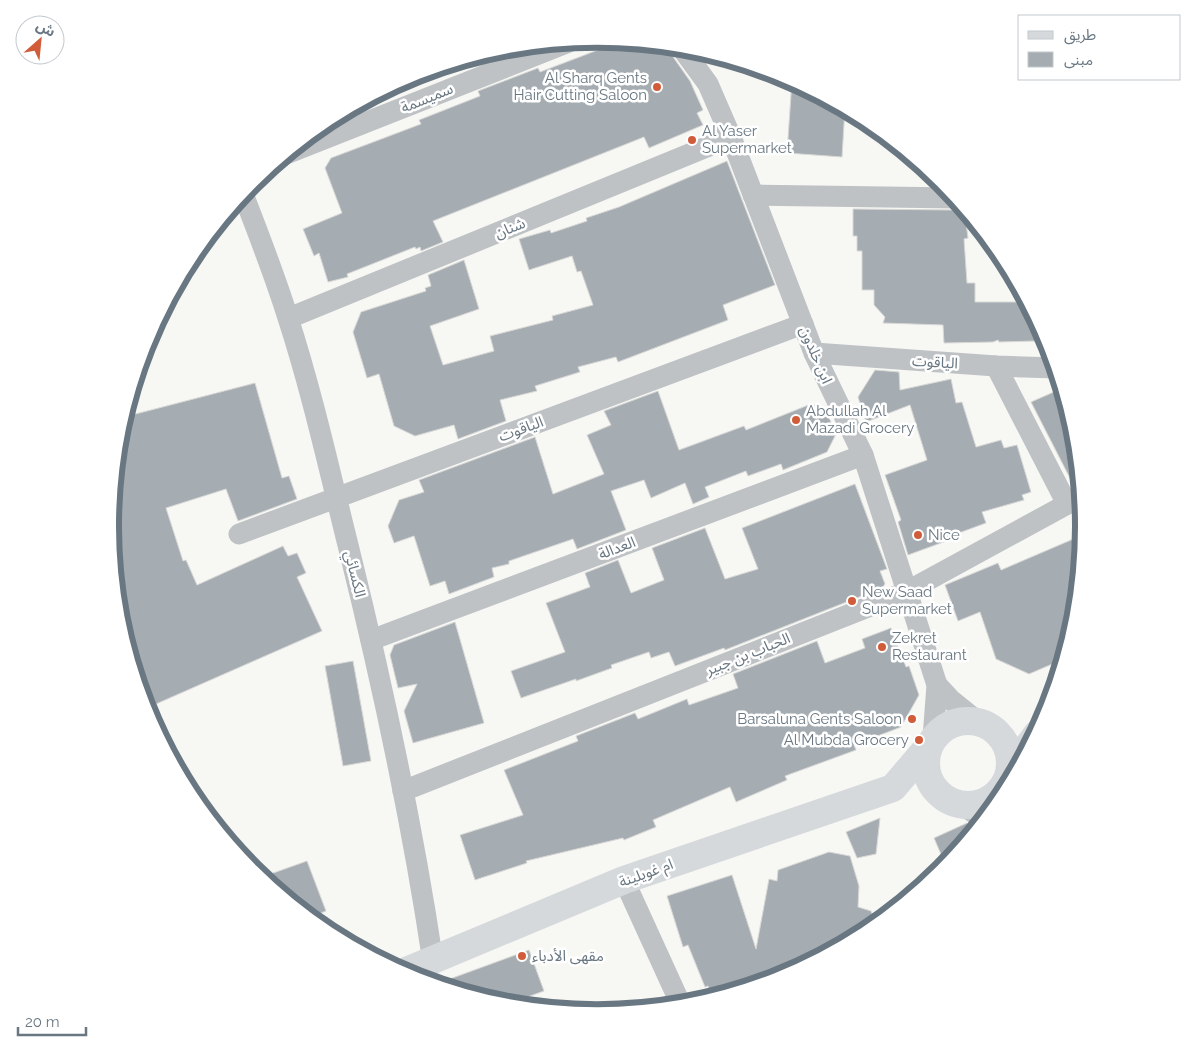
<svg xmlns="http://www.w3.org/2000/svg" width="1196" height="1052" viewBox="0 0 1196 1052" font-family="Raleway,'Noto Sans Arabic',sans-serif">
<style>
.building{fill:#a6adb2;stroke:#d8d8d7}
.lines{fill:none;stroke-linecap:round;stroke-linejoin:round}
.street{stroke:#bec2c5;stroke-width:21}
.secondary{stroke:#d5d9dc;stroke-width:28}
.poi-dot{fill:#d15c3a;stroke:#fff;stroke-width:2}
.labels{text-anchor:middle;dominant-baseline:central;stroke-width:5;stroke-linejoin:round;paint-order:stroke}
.poi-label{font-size:15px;fill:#697782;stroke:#fff;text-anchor:start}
.street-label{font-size:15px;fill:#697782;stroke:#fff}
.rim{fill:none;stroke:#697782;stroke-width:6}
</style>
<rect width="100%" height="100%" fill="#f7f7f4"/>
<g class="building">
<polygon points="609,40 669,46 671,54 690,81 703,110 697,113 703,125 649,148 644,137 433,221 443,242 421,251 420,247 416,249 415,247 347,274 348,277 328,282 319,253 314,256 303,229 342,213 325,168 331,158 421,124 419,120 480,96 478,91 538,68 540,72 611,45"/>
<polygon points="792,80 845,108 842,157 787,153"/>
<polygon points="727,161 775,285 723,305 728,320 618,362 616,357 578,367 580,372 535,386 537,391 500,400 506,421 458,439 454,425 415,436 394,426 379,374 367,378 353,332 361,312 426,291 425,288 431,286 428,275 464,260 479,309 430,326 443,365 494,351 490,336 553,320 552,316 593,305 581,271 577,272 572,256 529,270 519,239 550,230 551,233 587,221 586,218 619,207"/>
<polygon points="964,207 968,238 964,239 967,283 975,283 975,302 1028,302 1036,316 1036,341 999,342 998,340 993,342 944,343 943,325 883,323 885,317 874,305 874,290 862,290 862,251 857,251 857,236 853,236 853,209 956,210"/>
<polygon points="875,370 899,372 900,390 951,379 956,403 962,402 976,447 1001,440 1004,448 1017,445 1031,492 1022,495 1024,500 982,512 986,523 948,537 949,540 908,555 898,522 901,520 885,475 927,460 910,405 866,422 858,397"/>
<polygon points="255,383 282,478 289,476 297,499 238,521 226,489 166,508 183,561 186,560 197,585 283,546 288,556 297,553 306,573 297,577 322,631 156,704 120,621 111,526 120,431 124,417"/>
<polygon points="1063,388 1076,431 1081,484 1074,486 1031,402"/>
<polygon points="658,391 679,450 744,426 746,430 811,404 825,408 836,434 827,452 783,470 781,464 748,476 746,471 705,487 709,497 693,504 685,483 651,498 644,480 611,491 626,530 577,549 573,539 509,561 509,564 492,568 494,577 449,594 445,581 430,586 414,536 394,543 388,526 399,500 424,492 419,480 535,437 553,494 604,474 587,435 611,425 604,411"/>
<polygon points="855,484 887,569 880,571 885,584 882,588 725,650 724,648 675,666 669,652 651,658 649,652 611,665 612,668 576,681 576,679 521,698 511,671 565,652 546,603 590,587 585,573 618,560 631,593 664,580 652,548 705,528 725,579 758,569 742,528"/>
<polygon points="1085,534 1076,621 1064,659 1029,674 996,659 980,612 958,621 945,585 998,563 1001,570"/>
<polygon points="455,622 484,723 413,743 404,711 417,684 398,688 390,655 394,645"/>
<polygon points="891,628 906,667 909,666 919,695 901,727 854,745 856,750 785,776 787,780 736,802 730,787 653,820 656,827 624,840 623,838 526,861 527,863 475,880 460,835 523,815 504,770 578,741 576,736 635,713 638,719 687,699 689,705 738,688 733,674 817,641 825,663 865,648 862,639"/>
<polygon points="353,661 371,761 343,766 325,666"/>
<polygon points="880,818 876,854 857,858 846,832"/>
<polygon points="967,823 976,830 946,866 934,838"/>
<polygon points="829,852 850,856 859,886 858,907 871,911 876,925 784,976 713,998 708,986 705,987 688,945 683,947 667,896 732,875 756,949 769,879 777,881 778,870"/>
<polygon points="307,861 326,911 311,917 262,877"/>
<polygon points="529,950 544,991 508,1004 436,984"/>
</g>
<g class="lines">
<g class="street">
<polyline points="681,47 708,84 731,137 814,353 863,455 937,685 933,738"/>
<polyline points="286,154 569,42"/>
<path d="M243 194C259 235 275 276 288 318 312 392 329 469 348 545 382 682 412 821 433 962"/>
<polyline points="753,195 956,198"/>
<polyline points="289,318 731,137"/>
<polyline points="814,353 996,366 1057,368"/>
<polyline points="996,366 1067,504"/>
<polyline points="239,534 803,324"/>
<polyline points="371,640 863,455"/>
<polyline points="937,685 951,700 977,721"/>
<polyline points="403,791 906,592 1082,496"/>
<polyline points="1000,791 1001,800"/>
<polyline points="964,806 984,820"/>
<polyline points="624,880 681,1005"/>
</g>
<g class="secondary">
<circle cx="968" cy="763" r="42"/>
<polyline points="1010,771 1037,734"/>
<polyline points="404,972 624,880 893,788 928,747"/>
</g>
</g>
<g class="poi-dot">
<circle cx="657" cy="87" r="5"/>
<circle cx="692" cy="140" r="5"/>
<circle cx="796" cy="420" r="5"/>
<circle cx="918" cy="535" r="5"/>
<circle cx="852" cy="601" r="5"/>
<circle cx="882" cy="647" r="5"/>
<circle cx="912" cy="719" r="5"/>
<circle cx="919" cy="740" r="5"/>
<circle cx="522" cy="956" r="5"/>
</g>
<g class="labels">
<g class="poi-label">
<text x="647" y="78" text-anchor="end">Al Sharq Gents<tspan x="647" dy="17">Hair Cutting Saloon</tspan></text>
<text x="702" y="131">Al Yaser<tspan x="702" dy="17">Supermarket</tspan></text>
<text x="806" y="411">Abdullah Al<tspan x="806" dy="17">Mazadi Grocery</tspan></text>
<text x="928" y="535">Nice</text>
<text x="862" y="592">New Saad<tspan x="862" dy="17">Supermarket</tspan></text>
<text x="892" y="638">Zekret<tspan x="892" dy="17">Restaurant</tspan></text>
<text x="902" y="719" text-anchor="end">Barsaluna Gents Saloon</text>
<text x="909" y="740" text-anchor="end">Al Mubda Grocery</text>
<text x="532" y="956">مقهى الأدباء</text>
</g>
<g class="street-label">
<text transform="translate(427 98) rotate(-22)">سميسمة</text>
<text transform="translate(510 228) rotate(-22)">شنان</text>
<text transform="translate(816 355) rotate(67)">ابن خلدون</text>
<text transform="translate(935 362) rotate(4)">الياقوت</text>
<text transform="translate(521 429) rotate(-20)">الياقوت</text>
<text transform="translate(617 548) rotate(-21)">العدالة</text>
<text transform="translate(355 574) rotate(76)">الكسائي</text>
<text transform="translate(748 654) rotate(-22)">الحباب بن جبير</text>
<text transform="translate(646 873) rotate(-20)">ام غويلينة</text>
</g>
</g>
<path d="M0 0H1196V1052H0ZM119 526a478 478 0 1 1 956 0a478 478 0 1 1-956 0Z" fill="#fff" fill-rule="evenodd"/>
<path class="rim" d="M119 526a478 478 0 1 1 956 0a478 478 0 1 1-956 0Z"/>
<rect x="1018" y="15" width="162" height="65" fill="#ffffff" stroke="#c3c9cd"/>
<rect x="1028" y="31" width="25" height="8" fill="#d5d9dc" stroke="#c3c9cd"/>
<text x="1064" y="40" font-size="15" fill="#697782">طريق</text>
<rect x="1028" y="52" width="25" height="15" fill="#a6adb2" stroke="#c3c9cd"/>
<text x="1064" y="65" font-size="15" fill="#697782">مبنى</text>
<g transform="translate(40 40) rotate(27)"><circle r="24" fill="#ffffff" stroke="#c3c9cd"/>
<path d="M0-4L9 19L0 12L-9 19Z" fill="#d15c3a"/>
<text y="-8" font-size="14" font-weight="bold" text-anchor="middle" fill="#697782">ش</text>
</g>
<path d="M18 1027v8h68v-8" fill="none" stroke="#697782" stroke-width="2.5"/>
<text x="25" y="1027" font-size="15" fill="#697782" stroke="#ffffff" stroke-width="4" paint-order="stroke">20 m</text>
</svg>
